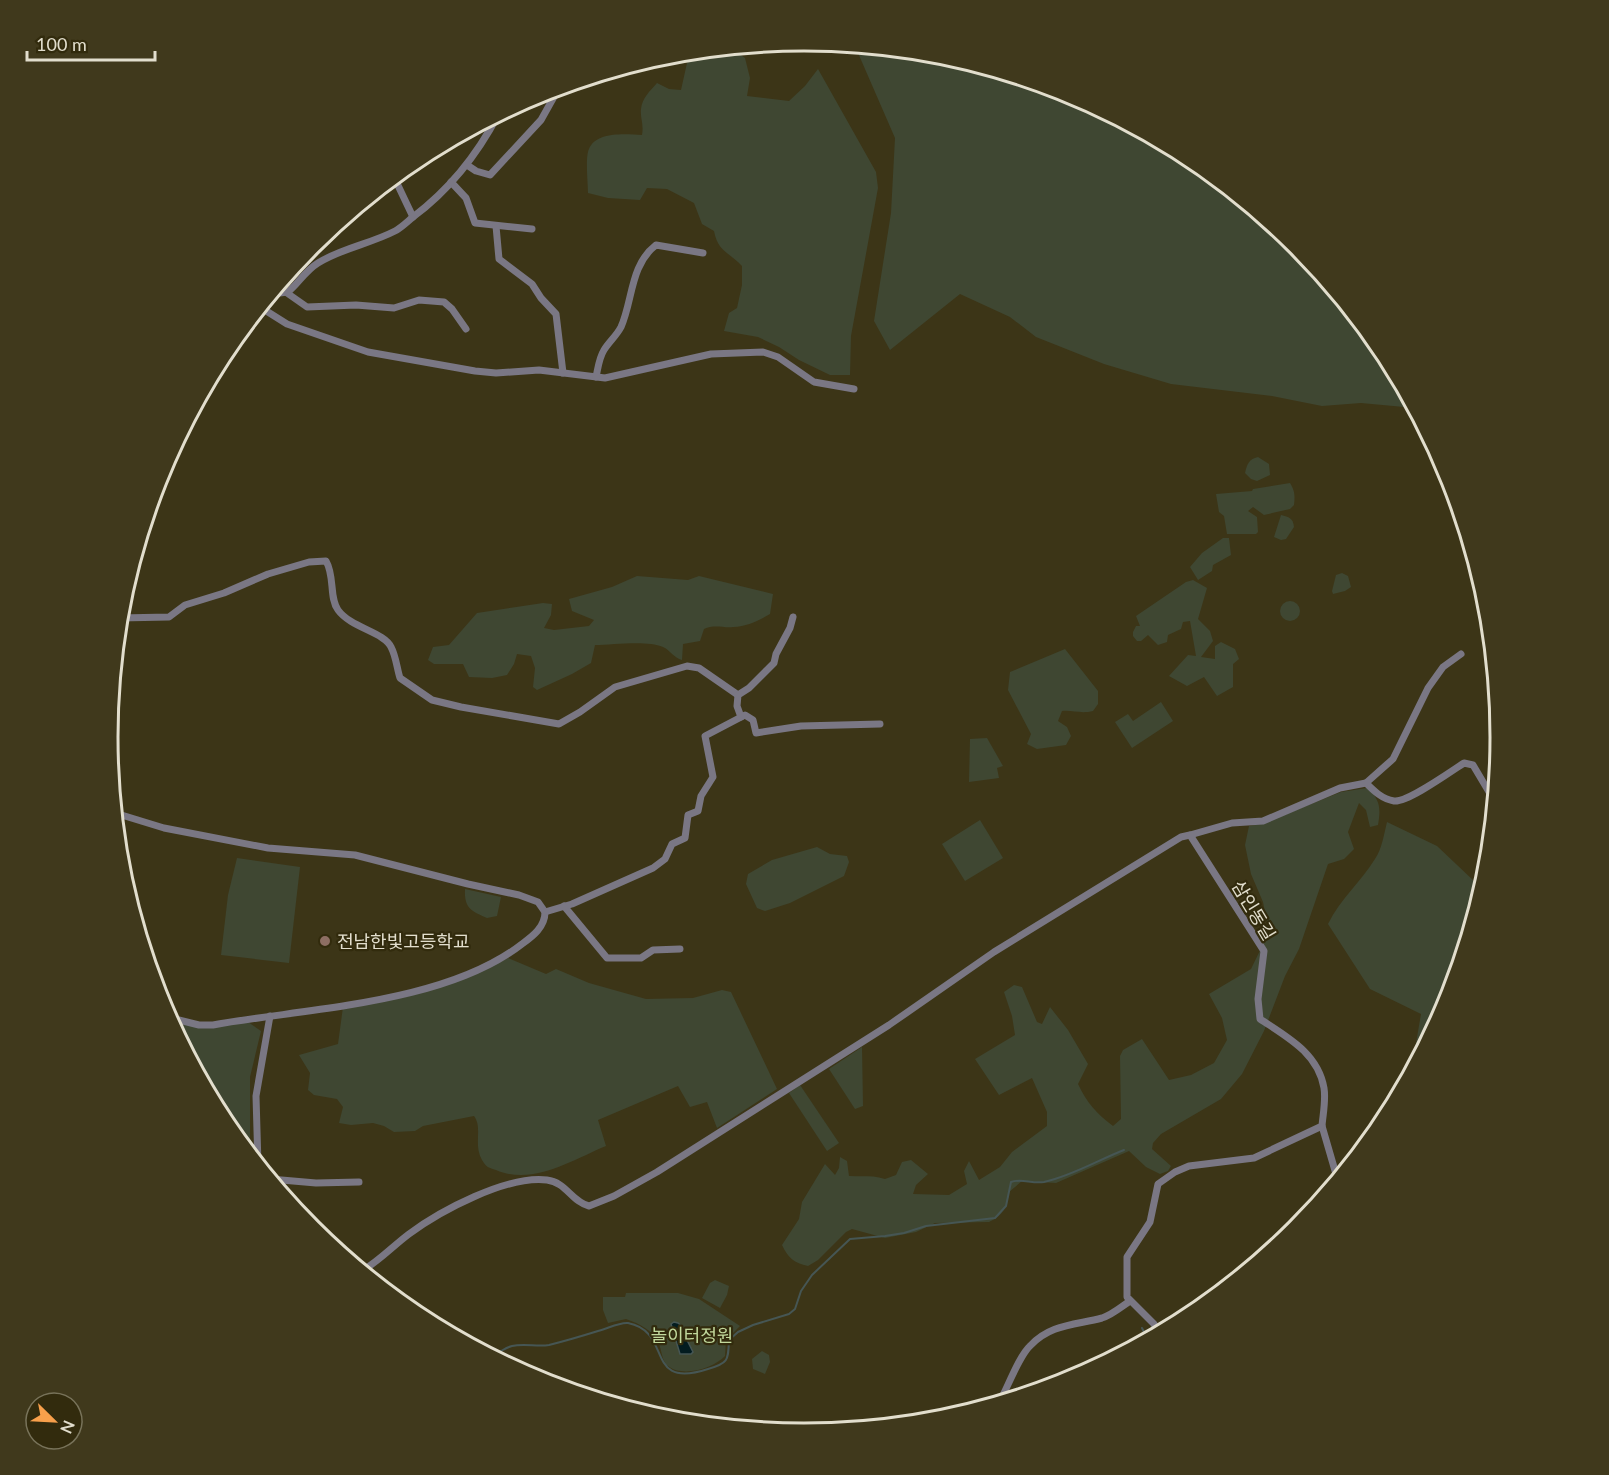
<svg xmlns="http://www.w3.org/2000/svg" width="1609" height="1475" viewBox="0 0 1609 1475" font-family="Lato,'Noto Sans KR',sans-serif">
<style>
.green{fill:#3f4732}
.water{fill:#031c20;stroke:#465654;stroke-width:1.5}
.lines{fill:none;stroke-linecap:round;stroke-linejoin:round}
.stream{stroke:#465654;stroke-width:2}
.street{stroke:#7a7784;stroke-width:7}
.education-dot{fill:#8d6e63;stroke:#322b0d;stroke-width:2}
.labels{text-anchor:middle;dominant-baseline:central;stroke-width:4.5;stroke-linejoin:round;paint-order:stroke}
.street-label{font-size:18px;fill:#e2decd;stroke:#322b0d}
.poi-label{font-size:18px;fill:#e2decd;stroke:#322b0d;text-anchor:start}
.park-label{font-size:18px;fill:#c1d89c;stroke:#322b0d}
.rim{fill:none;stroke:#e2decd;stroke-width:3}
</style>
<rect width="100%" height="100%" fill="#3c3517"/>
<g class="green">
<polygon points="855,46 941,54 1072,94 1192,158 1298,245 1384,351 1415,408 1361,403 1322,406 1272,396 1171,384 1104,364 1036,337 1010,317 960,294 890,350 874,321 891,213 895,138"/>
<path d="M731 48 745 58 750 78 747 96 789 101 805 86 818 69 876 172 878 188 851 336 850 375H830L799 360 779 347 758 337 724 331 729 313 737 308 742 285V266C729 252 718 252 714 231L702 224 694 203 667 189 647 188 640 200 608 198 588 193C588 183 585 157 589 149 596 131 626 134 642 135 644 124 640 118 641 109 642 98 650 91 657 83L669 89 681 90 687 63 704 50Z"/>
<path d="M1258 457 1269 464 1270 475 1257 481 1251 479 1245 473C1247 464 1249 459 1258 457Z"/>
<path d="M1290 483C1295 491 1295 496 1294 505L1290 509 1264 515 1253 507 1248 511 1257 517 1258 532 1256 534H1227L1224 516 1219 512 1216 494 1252 491 1253 489Z"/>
<path d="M1281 515C1289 517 1293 518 1294 527L1286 539 1281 540 1274 537Z"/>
<polygon points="1223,538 1229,538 1231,555 1213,565 1212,571 1198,580 1190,567 1202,553"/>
<polygon points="1342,573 1348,576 1351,587 1345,591 1333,594 1332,591 1336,575"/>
<path d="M637 576 688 580 699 576 773 594 770 614C758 621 748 626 733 627 723 628 714 624 704 629L700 641 683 644 682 660C674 658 670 650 663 647 647 640 613 645 595 645L591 663 572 674 537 690 533 687 535 668 531 656 517 654 514 664 507 675 492 678 469 677 463 664H434L428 660 433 647 449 645 477 613 543 603 552 604 551 615 544 628 554 630 589 626 594 620 572 611 569 599 612 587Z"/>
<polygon points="1193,580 1207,588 1198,619 1210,631 1213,641 1201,657 1215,659 1215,646 1221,642 1235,649 1239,659 1233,664 1233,687 1217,696 1204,677 1187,686 1169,676 1188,655 1196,656 1190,621 1183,622 1181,629 1168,635 1167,642 1158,645 1148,635 1141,641 1137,641 1133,636 1133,632 1136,626 1140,626 1136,616 1186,582"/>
<circle cx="1290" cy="611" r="10"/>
<path d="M1065 649 1098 691V704L1093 711C1081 714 1073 710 1062 711L1058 721 1067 727 1071 736 1066 745 1037 749 1027 744 1031 734 1008 690 1010 672Z"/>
<polygon points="1161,702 1173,721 1132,748 1115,722 1128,714 1133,721"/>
<polygon points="987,738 1003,766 997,768 999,778 969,782 970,739"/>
<path d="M1367 788C1380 799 1381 808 1378 825L1370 827 1366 810 1359 803 1348 832 1354 849 1344 859 1328 864 1299 949 1285 976 1264 1031 1242 1074 1221 1099 1161 1134 1153 1143 1152 1149 1171 1166 1168 1171 1160 1174 1146 1167 1129 1151 1056 1183 1022 1181 1009 1192C1008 1206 1003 1216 989 1222L935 1223 916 1232 885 1238 852 1229 846 1232 818 1260 808 1266C794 1263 788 1258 782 1245L799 1219 802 1202 825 1164 835 1175 839 1168 840 1157 847 1161 849 1176C862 1177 873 1175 885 1179L896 1175 902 1162 911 1160 928 1174 916 1185 913 1194 949 1195 967 1184 964 1171 969 1161 979 1180 1000 1167 1012 1152 1047 1126V1112L1032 1078 999 1095 975 1059 1015 1035 1012 1016 1004 992 1014 985 1022 987 1037 1022 1042 1024 1050 1007 1068 1030 1088 1064 1078 1084C1087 1103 1096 1113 1113 1126L1121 1119 1120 1056 1123 1050 1142 1039 1169 1080 1191 1075 1214 1063 1227 1040 1222 1018 1209 994 1251 969 1269 932 1263 902 1251 874 1245 845 1249 826 1261 824 1341 792Z"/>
<polygon points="980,820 1003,858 965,881 942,844"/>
<path d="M1387 822 1437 846 1475 882 1486 880 1448 1005 1416 1065 1413 1061 1421 1014 1370 989 1328 924C1340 899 1361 882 1375 859 1382 849 1384 834 1387 822Z"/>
<polygon points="817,847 830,854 847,856 849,862 844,876 790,903 765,911 757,908 746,884 748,874 772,860"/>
<polygon points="237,858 300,867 289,963 221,955 228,895"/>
<path d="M465 889 501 897 497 916 487 918C471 911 464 908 465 889Z"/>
<path d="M508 958 546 974 556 969 589 983 646 999 693 998 722 990 731 992 777 1089 717 1128 707 1102 690 1107 678 1086 598 1120 606 1146C572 1160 533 1186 496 1170 489 1168 486 1167 482 1160 473 1144 483 1128 474 1116L423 1126 415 1131 394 1132 384 1126 373 1123 351 1125 339 1123 343 1107 337 1099 314 1095 308 1090 310 1073 299 1055 338 1044 343 1007C403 996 453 987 508 958Z"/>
<path d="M169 1019 199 1027 248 1022 261 1031 250 1077V1155C242 1145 233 1136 225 1125 216 1111 212 1096 204 1082L201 1081Z"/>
<polygon points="862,1047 863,1106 855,1109 829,1069"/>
<polygon points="800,1085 839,1143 827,1151 789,1093"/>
<polygon points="715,1280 729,1286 727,1295 720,1308 702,1298 710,1283"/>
<path d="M626 1293H678L699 1299 740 1326 726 1340 725 1356C714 1368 683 1378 668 1366 662 1361 662 1352 659 1344 653 1330 640 1324 626 1319L608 1323 603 1310V1297H625Z"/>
<polygon points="762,1351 769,1355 770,1362 765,1374 753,1369 752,1359"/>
</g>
<polygon class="water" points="674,1322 678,1323 685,1329 686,1338 693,1352 691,1354 680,1354 671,1324"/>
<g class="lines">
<g class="stream">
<polyline points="1142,1328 1148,1340"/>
<path d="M487 1354C500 1355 501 1349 512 1346 524 1343 537 1347 549 1345 565 1341 582 1336 598 1331 607 1329 619 1322 628 1323 674 1332 643 1390 708 1369 729 1363 728 1360 729 1340L738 1332 753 1325 789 1314 795 1309 801 1291 812 1275 850 1239 885 1236 904 1233 926 1226 995 1218 1006 1206 1011 1182C1021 1178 1032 1184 1044 1182 1072 1176 1098 1160 1124 1150"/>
</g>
<g class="street">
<polyline points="467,165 476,171 490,175 541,120 555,95 552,89"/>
<polyline points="394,177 413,217"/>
<polyline points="451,182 466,198 475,223 532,229"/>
<polyline points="496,226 499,259 532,284 541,298 556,314 563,373"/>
<polyline points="287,293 307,307 356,305 394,308 419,300 444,302 452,309 466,329"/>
<path d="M271 294 288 292C299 283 305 271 318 263 342 248 370 244 395 231 401 228 407 222 413 217 449 190 477 155 498 115"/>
<polyline points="260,307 287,324 368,352 475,371 496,373 539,370 605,378 711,354 763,352 778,357 814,382 854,389"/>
<path d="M596 377C598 368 599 358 604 350 609 342 617 335 621 327 633 300 630 265 656 245L703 253"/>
<path d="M119 618 169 617 185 605 224 593 268 574 309 562 326 561C335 576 329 598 338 610 351 628 384 632 391 647 396 656 397 669 400 678L432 700 461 707 559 724 580 712 615 687 687 666 699 668 738 695"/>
<polyline points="741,717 737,706 738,695 749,688 774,663 776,654 790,628 793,617"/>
<path d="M1366 783C1374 791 1382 799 1394 801 1407 803 1450 772 1464 763L1473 765 1495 802"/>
<path d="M115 813 164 828 268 848 355 855 468 884 519 895 538 902 545 912C545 927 533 936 522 944 445 1004 307 1008 213 1025H199L167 1017"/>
<polyline points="564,906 607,958 641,958 653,950 680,949"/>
<polyline points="545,912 572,904 653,868 665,859 672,844 685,838 688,815 698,811 701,796 713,777 705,736 745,715 753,720 756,733 801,726 880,724"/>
<polyline points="1322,1126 1338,1181"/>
<polyline points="258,1165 256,1096 270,1016"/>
<polyline points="270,1179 316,1183 359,1182"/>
<path d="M362 1271C379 1261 393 1246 409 1234 440 1211 507 1175 547 1180 566 1182 572 1202 589 1206L614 1196 657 1172 889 1025 994 952 1181 837 1190 835"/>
<path d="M1159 1335 1154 1324 1127 1297V1257L1150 1222 1158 1184 1175 1172 1189 1166 1254 1158 1322 1126C1323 1114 1326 1100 1324 1088 1318 1053 1287 1037 1260 1019L1258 999 1264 951 1190 835 1232 823 1263 821 1340 788 1366 783 1393 759 1428 688 1443 667 1461 654"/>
<path d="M999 1403C1007 1389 1019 1356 1030 1346 1050 1324 1076 1325 1102 1318 1112 1315 1121 1307 1130 1301"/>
</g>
</g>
<circle class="education-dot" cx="325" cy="941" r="6"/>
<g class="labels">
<g class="street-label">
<text transform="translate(1254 910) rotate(59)">삼인동길</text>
</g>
<g class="poi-label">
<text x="337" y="941">전남한빛고등학교</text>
</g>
<g class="park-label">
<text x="692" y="1335">놀이터정원</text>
</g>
</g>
<path d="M0 0H1609V1475H0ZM118 737a686 686 0 1 1 1372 0a686 686 0 1 1-1372 0Z" fill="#40391c" fill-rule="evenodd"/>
<path class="rim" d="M118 737a686 686 0 1 1 1372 0a686 686 0 1 1-1372 0Z"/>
<g transform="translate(54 1421) rotate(114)"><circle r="28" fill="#322b0d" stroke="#78735a" stroke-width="1.5"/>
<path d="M0-4.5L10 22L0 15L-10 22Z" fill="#f8a04b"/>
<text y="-9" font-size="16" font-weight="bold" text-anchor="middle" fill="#e2decd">N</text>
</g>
<path d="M27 51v9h128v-9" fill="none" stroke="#e2decd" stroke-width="3"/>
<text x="36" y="51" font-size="18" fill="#e2decd" stroke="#322b0d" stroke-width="4.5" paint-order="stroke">100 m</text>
</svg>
